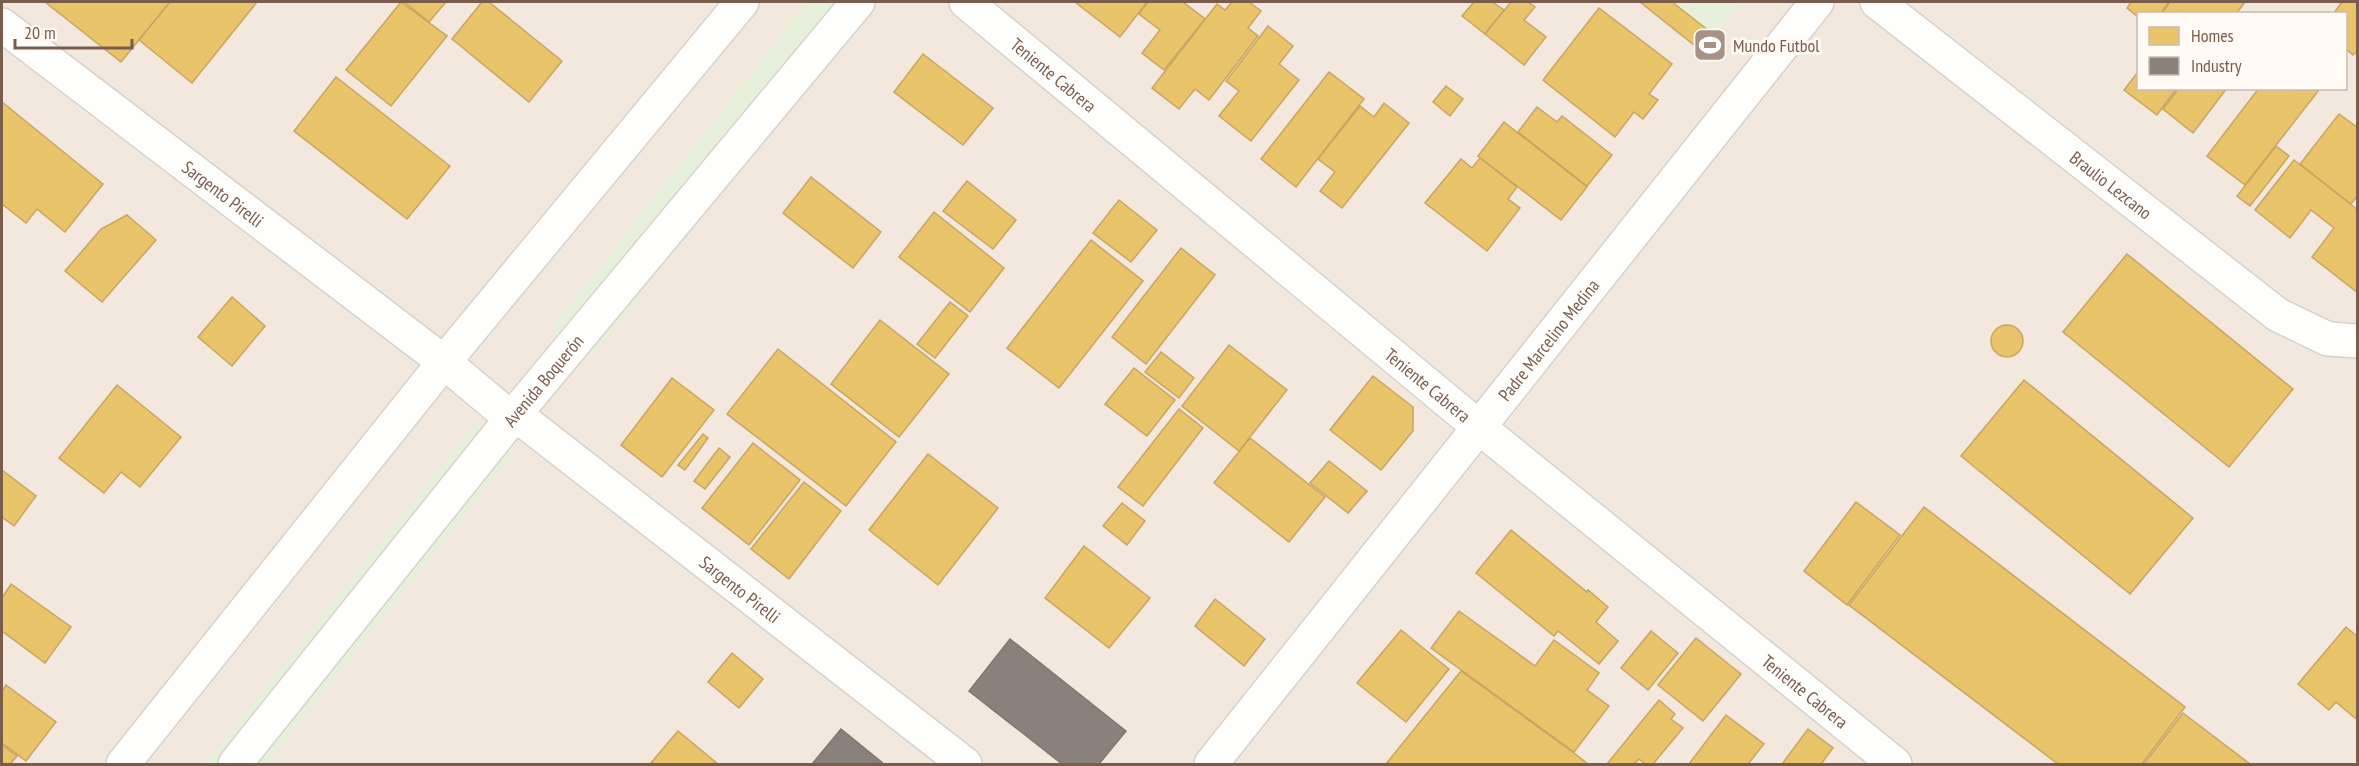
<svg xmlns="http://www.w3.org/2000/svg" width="2359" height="766" viewBox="0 0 2359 766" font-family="'PT Sans Narrow',sans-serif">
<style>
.residential{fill:#f2e8de;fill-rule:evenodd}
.green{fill:#e7f0db}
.homes{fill:#e9c46a;stroke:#c8a561;stroke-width:1.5}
.industry{fill:#8a817c;stroke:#85766e;stroke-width:1.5}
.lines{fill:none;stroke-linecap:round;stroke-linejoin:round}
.street-casing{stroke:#d7d1cb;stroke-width:36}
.secondary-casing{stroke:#d9d2cb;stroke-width:36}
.street{stroke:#fefefd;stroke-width:33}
.secondary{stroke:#fefefd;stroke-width:33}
.labels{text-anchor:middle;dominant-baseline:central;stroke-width:6;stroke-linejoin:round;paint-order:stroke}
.poi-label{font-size:18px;fill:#7a5c4d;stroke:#fffaf3;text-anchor:start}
.street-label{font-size:18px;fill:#7a5c4d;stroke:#fffaf3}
</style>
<rect width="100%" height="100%" fill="#f9f5f0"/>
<path class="residential" d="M2 2H2357V764H2ZM2138 14H2346V88H2138Z"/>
<g class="green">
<path d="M807 2H870L593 355 578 359C560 351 551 348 554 325Z"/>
<polygon points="1673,2 1742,2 1715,35"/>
<path d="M487 421C503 425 514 439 511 456L267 764H205L472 426Z"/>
</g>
<g class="homes">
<polygon points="45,2 170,2 121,62"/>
<polygon points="170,2 257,2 192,83 139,40"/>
<polygon points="401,2 447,36 391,106 346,70"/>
<polygon points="404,2 446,2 429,22"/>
<polygon points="482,2 489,2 562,61 529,102 452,39"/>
<polygon points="1075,2 1147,2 1120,37"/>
<polygon points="1148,2 1183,2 1205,19 1164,70 1142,53 1160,30 1139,14"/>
<polygon points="1232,2 1249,2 1261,11 1248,28 1258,36 1209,100 1195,89 1179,109 1152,88 1217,4 1225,10"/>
<polygon points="1474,2 1492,2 1504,10 1485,34 1462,16"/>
<polygon points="1511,2 1528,2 1535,7 1524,20 1546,37 1524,65 1485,34"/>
<polygon points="1640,2 1672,2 1717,37 1704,53"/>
<polygon points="2131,2 2169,2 2160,14 2138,14 2138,17 2127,8"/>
<polygon points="2170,2 2245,2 2236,14 2161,14"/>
<polygon points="2342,2 2358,2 2358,50 2353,55 2346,49 2346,14 2333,14"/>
<polygon points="1599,8 1672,64 1649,94 1658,100 1643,119 1634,112 1615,137 1543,80"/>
<polygon points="1268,26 1293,46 1279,64 1299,80 1251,141 1219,116 1239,91 1226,81"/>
<polygon points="923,54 993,108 963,145 894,92"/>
<polygon points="1329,72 1364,99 1296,187 1261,159"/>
<polygon points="2138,72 2138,88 2177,88 2157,115 2124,90"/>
<polygon points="336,77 450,166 407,219 294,131"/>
<polygon points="1446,86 1463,99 1450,116 1433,102"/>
<polygon points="2179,88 2227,88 2193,133 2163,109"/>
<polygon points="2259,88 2319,90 2245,185 2207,156"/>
<polygon points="2,102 103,184 65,232 37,209 26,223 2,204"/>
<polygon points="1384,103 1409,123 1342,208 1320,191 1335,172 1318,159 1360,106 1374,117"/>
<polygon points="1537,107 1557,122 1562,116 1612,155 1587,186 1518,132"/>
<polygon points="2339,114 2358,128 2358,195 2351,204 2300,164"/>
<polygon points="1504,122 1587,187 1561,220 1478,156"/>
<polygon points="2276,146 2289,156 2250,206 2237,196"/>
<polygon points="1480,158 1517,187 1508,199 1520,208 1487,251 1425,203 1461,159 1472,168"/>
<polygon points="2294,160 2358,210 2358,293 2312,257 2334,228 2311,210 2290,238 2255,210"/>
<polygon points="811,177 881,232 853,268 783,213"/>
<polygon points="967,181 1016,220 993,249 943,211"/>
<polygon points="1119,200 1157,230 1131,262 1093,233"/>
<polygon points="934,212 1004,268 970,312 899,257"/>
<polygon points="127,215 156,240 102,302 65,271 101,229"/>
<polygon points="1091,240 1143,281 1059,388 1007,348"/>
<polygon points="1181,248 1215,275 1146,364 1112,337"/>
<polygon points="2127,254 2293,389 2229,467 2063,332"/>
<polygon points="232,297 265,326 232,366 198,337"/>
<polygon points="950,302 968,316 935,358 917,344"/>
<polygon points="880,320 949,374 899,437 831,384"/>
<circle cx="2007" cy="341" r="16"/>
<polygon points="1229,345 1287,390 1239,451 1182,406"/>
<polygon points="778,349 896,442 846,506 727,414"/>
<polygon points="1161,352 1194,378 1179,398 1145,372"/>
<polygon points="1134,368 1175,400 1147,436 1105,404"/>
<polygon points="1373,376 1413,407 1413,431 1381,470 1330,430"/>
<polygon points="672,378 714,410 662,477 621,445"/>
<polygon points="2024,380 2193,518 2130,594 1961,456"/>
<polygon points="117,385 181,437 140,487 121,472 104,493 59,458"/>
<polygon points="1179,409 1203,428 1143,506 1118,487"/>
<polygon points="703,434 708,438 685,470 678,465"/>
<polygon points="1250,438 1325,497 1289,542 1214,483"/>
<polygon points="753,443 800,480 749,545 702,508"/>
<polygon points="719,448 730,457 705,489 694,481"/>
<polygon points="928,454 998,508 938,585 869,530"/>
<polygon points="1329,461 1367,491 1348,513 1310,483"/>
<polygon points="2,470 36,496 14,526 2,517"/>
<polygon points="804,482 841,511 789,579 751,549"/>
<polygon points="1856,502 1900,535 1847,605 1804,571"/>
<polygon points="1122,503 1145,521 1127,545 1103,526"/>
<polygon points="1924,507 2185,707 2142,764 2058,764 1849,605"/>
<polygon points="1511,530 1587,592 1588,590 1608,607 1596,622 1618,641 1599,664 1558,631 1554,636 1476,573"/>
<polygon points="1084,546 1150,598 1109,648 1045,598"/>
<polygon points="11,584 71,627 45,663 2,631 2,598"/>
<polygon points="1215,599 1265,639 1244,666 1195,626"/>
<polygon points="1459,611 1535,666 1554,640 1599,673 1587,690 1609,706 1574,752 1431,648"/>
<polygon points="2346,627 2358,637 2358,715 2355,718 2336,702 2329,710 2298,684"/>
<polygon points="1401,630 1449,669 1406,722 1357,683"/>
<polygon points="1651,631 1678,653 1648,690 1621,668"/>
<polygon points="1696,638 1741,674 1703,721 1658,685"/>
<polygon points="732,653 763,679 739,708 708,682"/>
<polygon points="1461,671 1574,753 1588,764 1386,764"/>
<polygon points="6,685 56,722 26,761 2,743 2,691"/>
<polygon points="1659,700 1675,714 1671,719 1683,728 1653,764 1645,764 1639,759 1634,764 1607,764"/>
<polygon points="2183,713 2250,764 2144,764"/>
<polygon points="1726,715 1764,744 1748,764 1689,764"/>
<polygon points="1808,729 1833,748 1821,764 1782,764"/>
<polygon points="678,731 718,764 650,764"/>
<polygon points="2,745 17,756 10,764 2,764"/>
</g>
<g class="industry">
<polygon points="1010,639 1126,731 1099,764 1062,764 969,691"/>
<polygon points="841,729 884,764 812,764"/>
</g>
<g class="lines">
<g class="street-casing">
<g id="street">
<path id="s1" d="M966 2 1480 428 1895 764"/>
<path id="s2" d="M1877 2 2278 315 2328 339 2358 341"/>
<path id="s3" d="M2 25 444 362 511 418 515 414 965 764"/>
<path id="s4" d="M1211 764 1817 2"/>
</g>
</g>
<g class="secondary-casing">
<g id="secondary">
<polyline points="123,764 444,362 742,2"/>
<path id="s5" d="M235 764 515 414 858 2"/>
</g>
</g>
<use href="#street" class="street"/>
<use href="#secondary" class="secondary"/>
</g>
<defs>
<g id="stadium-square" transform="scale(1.725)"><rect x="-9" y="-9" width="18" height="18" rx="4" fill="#a69286" stroke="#fffaf3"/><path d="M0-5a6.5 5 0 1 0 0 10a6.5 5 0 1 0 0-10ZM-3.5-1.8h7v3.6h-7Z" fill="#fff"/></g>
</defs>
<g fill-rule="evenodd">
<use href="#stadium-square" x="1710" y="45"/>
</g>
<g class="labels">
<g class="poi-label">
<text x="1733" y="45">Mundo Futbol</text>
</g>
<g class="street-label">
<text stroke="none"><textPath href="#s1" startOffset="114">Teniente Cabrera</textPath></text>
<text stroke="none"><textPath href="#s2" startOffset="297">Braulio Lezcano</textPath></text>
<text stroke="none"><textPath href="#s3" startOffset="278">Sargento Pirelli</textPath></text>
<text stroke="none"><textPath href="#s4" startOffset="542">Padre Marcelino Medina</textPath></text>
<text stroke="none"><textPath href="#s5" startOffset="492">Avenida Boquerón</textPath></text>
<text stroke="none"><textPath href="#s1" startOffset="600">Teniente Cabrera</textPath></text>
<text stroke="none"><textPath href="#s3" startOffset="934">Sargento Pirelli</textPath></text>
<text stroke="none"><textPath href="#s1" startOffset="1086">Teniente Cabrera</textPath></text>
</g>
</g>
<rect width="2359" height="766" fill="none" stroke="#7a5c4d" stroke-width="6"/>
<rect x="2137" y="12" width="210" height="78" fill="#fffaf3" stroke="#cabbb1" stroke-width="1.5"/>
<rect x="2149" y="27" width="30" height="18" fill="#e9c46a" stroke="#cabbb1" stroke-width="1.5"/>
<text x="2191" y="42" font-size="18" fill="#7a5c4d">Homes</text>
<rect x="2149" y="57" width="30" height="18" fill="#8a817c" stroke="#cabbb1" stroke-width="1.5"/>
<text x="2191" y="72" font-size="18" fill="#7a5c4d">Industry</text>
<path d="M15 39v9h117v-9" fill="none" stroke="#7a5c4d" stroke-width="3"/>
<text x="24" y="39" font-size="18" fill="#7a5c4d" stroke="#fffaf3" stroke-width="4.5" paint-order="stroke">20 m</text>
</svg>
